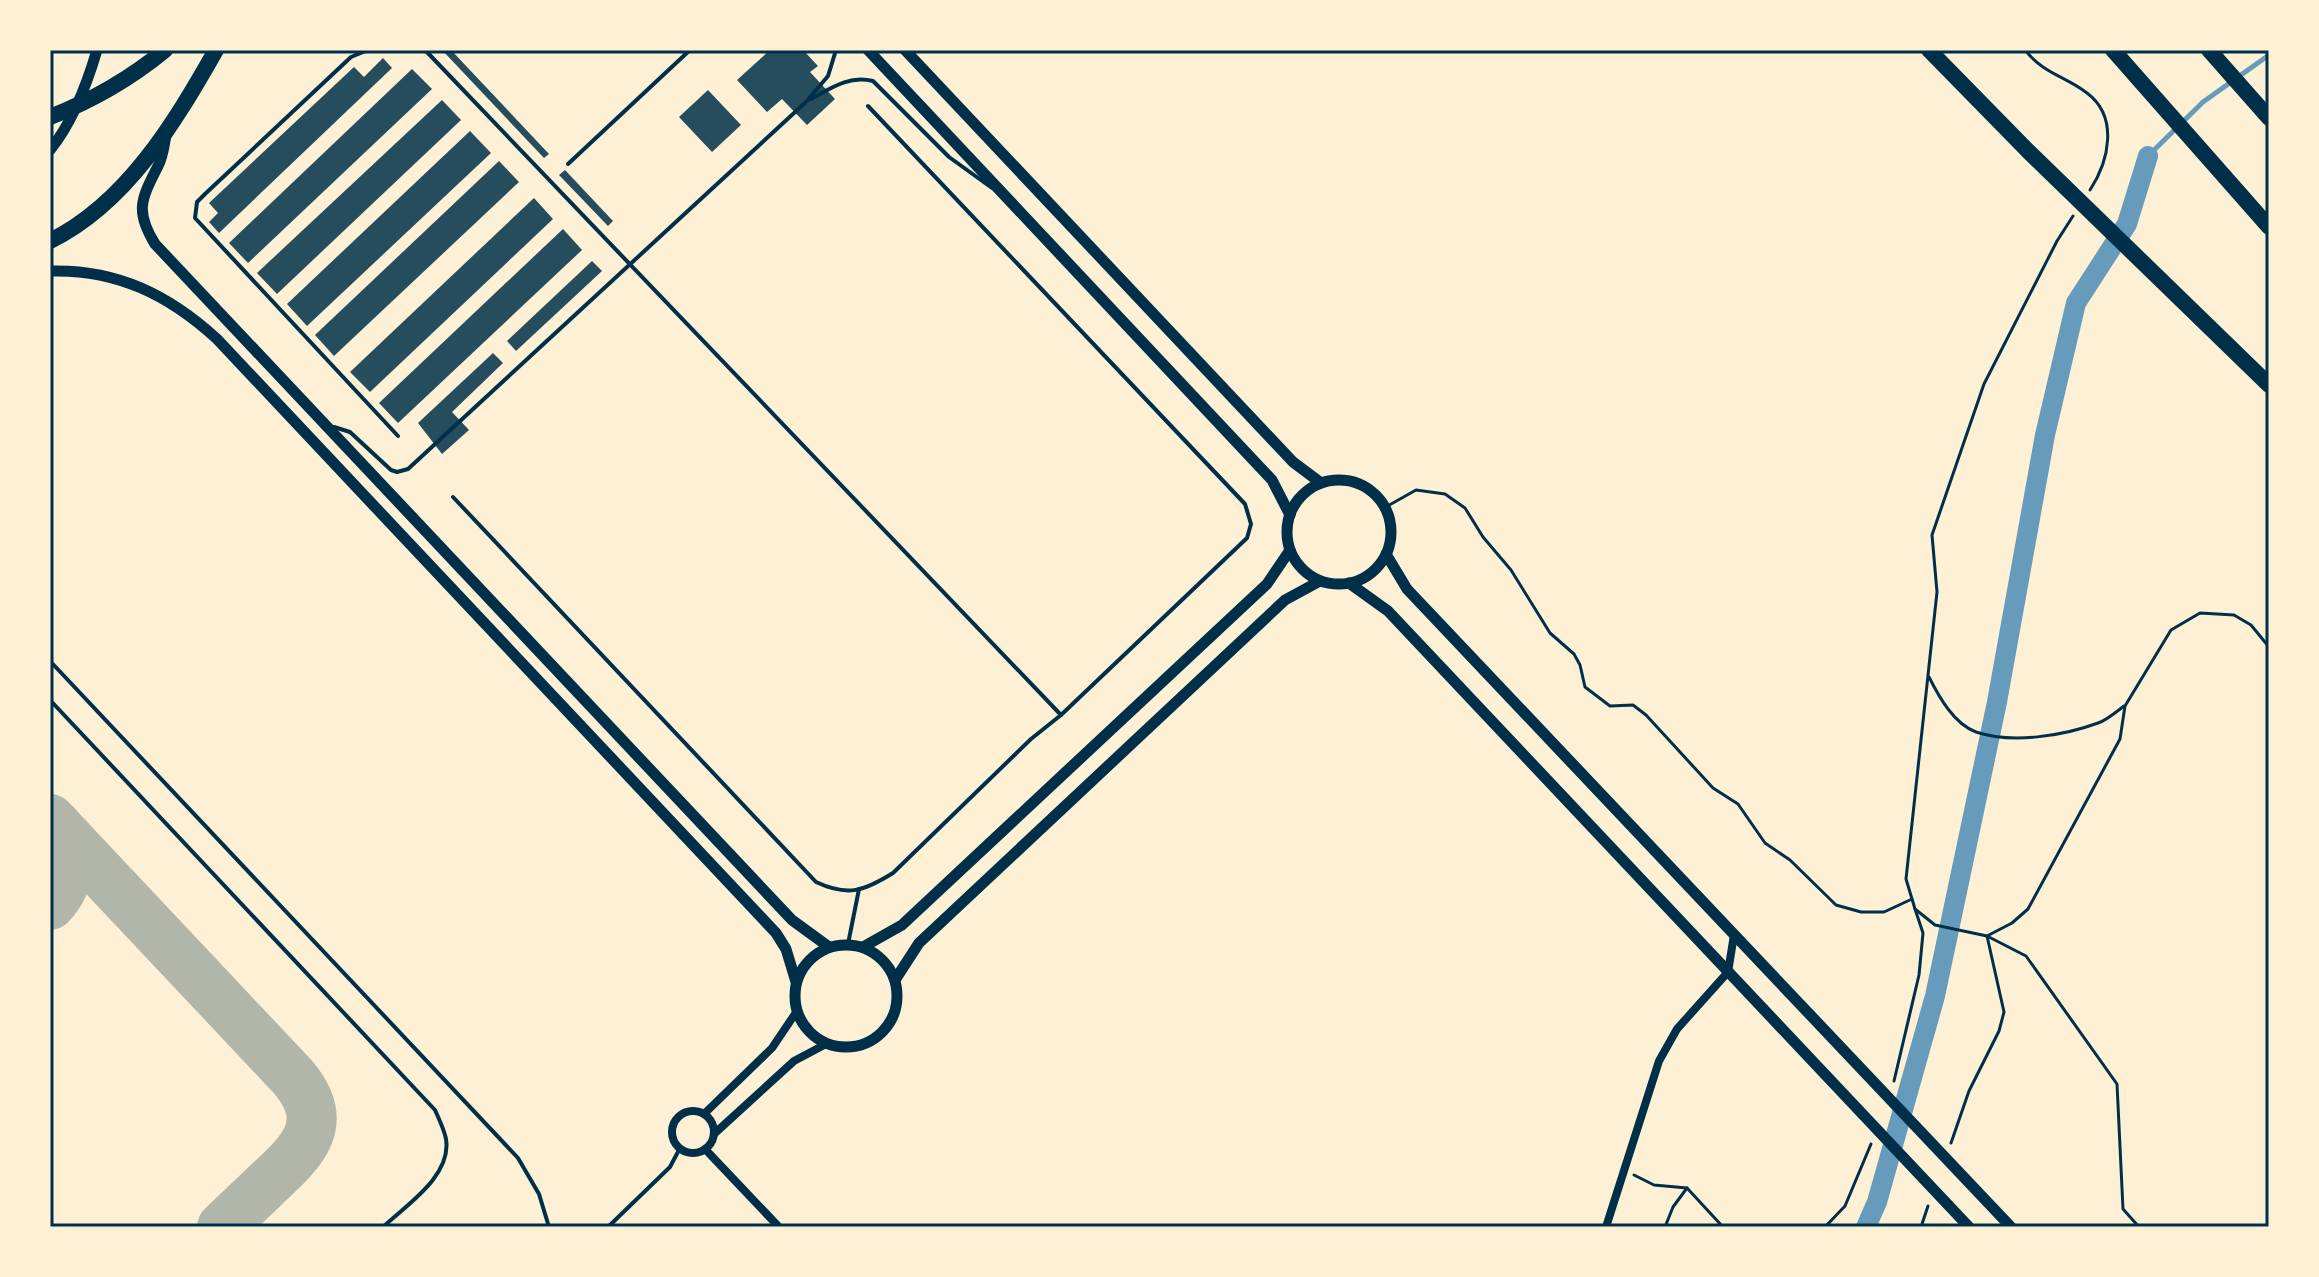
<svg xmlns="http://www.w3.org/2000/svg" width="2319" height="1277" viewBox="0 0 2319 1277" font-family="Figtree,sans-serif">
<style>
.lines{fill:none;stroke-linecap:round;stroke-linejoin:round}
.stream{stroke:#669bbc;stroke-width:5}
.canal{stroke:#669bbc;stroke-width:20}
.taxiway{stroke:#b1b6ab;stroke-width:50}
.building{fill:#264d5e}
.path{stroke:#003049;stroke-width:3}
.service{stroke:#003049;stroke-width:4}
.minor{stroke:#003049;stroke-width:8}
.tertiary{stroke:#003049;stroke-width:11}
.motorway{stroke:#003049;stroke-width:16}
.neatline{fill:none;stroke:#003049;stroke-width:3}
</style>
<rect width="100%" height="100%" fill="#fdf0d5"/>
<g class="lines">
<polyline class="stream" points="2148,156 2203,102 2269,55"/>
<polyline class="canal" points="1866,1227 1877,1202 1935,996 1997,702 2045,435 2076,303 2127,224 2148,156"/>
<g class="taxiway">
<path d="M50 819 293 1077C332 1123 303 1151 268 1183 253 1198 237 1212 222 1227"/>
<path d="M50 905C71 883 75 851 56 825"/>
</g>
</g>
<g class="building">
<polygon points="442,50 451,50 549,154 544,158"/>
<polygon points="770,50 803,50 818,66 810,72 835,99 807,125 782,99 767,112 737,80"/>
<polygon points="383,58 392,68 219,233 209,222 218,213 209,203 354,67 364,77"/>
<polygon points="412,69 432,89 248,263 229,243"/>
<polygon points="708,90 741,125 712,152 679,117"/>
<polygon points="442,100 461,120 277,294 257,273"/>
<polygon points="470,131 491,153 307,326 287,304"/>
<polygon points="499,161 519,182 334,356 315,335"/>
<polygon points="565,170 613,221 608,226 559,175"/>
<polygon points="534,198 553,219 370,392 350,372"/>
<polygon points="563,229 582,250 398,423 379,403"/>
<polygon points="592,261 602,271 516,351 507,341"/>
<polygon points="493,353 503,363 452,412 469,430 442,454 418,423"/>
</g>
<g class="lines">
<g class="path">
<path d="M2025 50C2044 74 2065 76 2087 93 2119 117 2109 161 2090 190"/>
<polyline points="2073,216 2057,241 1984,384 1932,535 1937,592 1906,879 1915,909 1935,925 1987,936 2026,956 2117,1084 2123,1209 2139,1227"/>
<polyline points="1384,508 1416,490 1445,494 1465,508 1483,537 1511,570 1550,633 1574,654 1580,665 1585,687 1610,706 1633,705 1646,715 1713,788 1738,804 1765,843 1790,860 1836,905 1861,912 1884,912 1912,899"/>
<path d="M1929 677C1939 697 1954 724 1976 732 2012 744 2063 736 2098 723 2107 720 2116 712 2124 706"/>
<polyline points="1894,1081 1919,975 1923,933 1915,909"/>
<polyline points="1951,1143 1969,1091 1999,1031 2004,1012 1987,936 2012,923 2028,909 2120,739 2125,706 2171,630 2200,613 2234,615 2251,625 2269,647"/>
<polyline points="1634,1175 1654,1185 1687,1188 1723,1227"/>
<polyline points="1665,1227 1673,1207 1687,1188"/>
<polyline points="1825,1227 1845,1206 1871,1144"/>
<polyline points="1921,1227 1928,1206"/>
</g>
<g class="service">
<polyline points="368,50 351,57 205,194 197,202 195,218 398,436"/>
<polyline points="425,50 1061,715"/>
<path d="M811 99C831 88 849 75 873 81L949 157 992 188"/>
<polyline points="568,164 690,50"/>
<polyline points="334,427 350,432 391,470 397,472 408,469 806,102 828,76 836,50"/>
<path d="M453 497 816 882C848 897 864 891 893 873L1031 739 1061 715 1247 538 1251 524 1245 504 868 106"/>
<polyline points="50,661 518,1158 539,1194 549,1227"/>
<path d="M50 700 435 1110C439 1119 444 1129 446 1139 452 1176 406 1205 383 1227"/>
<polyline points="848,944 859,889"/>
<polyline points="608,1227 670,1167 680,1148"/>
</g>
<g class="minor">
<circle cx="693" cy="1132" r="21"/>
<polyline points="704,1114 772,1048 797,1011"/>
<polyline points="714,1134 794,1061 826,1044"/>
<polyline points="705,1149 779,1227"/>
<polyline points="1606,1227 1659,1061 1677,1029 1728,972 1734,935"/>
</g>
<g class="tertiary">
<polyline points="868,50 1272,480 1290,515"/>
<polyline points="905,50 1293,462 1321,483"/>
<path d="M166 135C164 146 163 157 158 166 142 198 134 210 155 244L792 920 829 947"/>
<path d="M50 150C73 122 87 84 97 50"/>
<path d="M50 271C117 269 169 295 217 339L776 933 786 949 796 982"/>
<circle cx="1339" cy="532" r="52"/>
<polyline points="1386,554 1407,589 2011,1227"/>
<polyline points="1349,583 1388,611 1969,1227"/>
<circle cx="846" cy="996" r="51"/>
<polyline points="863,947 902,925 1267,584 1290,550"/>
<polyline points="895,980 919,943 1285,600 1320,581"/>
</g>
<g class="motorway">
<polyline points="1929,50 2028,151 2269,385"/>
<polyline points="2113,50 2269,227"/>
<polyline points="2209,50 2269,118"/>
<path d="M50 117C91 101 131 78 165 50"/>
<path d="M50 241C127 203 175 122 216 50"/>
</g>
</g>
<rect width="2319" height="1277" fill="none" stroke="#fdf0d5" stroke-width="104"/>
<rect x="52" y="52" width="2215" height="1173" class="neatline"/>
</svg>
